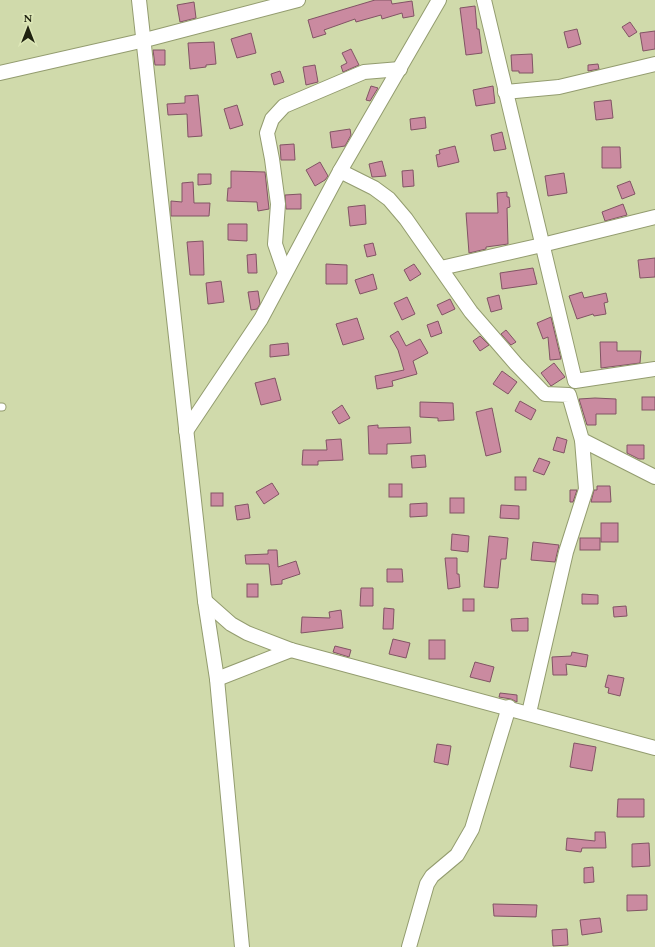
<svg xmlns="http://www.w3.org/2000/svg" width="655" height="947" viewBox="0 0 655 947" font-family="Spectral,serif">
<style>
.building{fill:#ca8aa0;stroke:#815464}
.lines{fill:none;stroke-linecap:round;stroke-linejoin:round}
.service-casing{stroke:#939c6f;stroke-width:9}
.minor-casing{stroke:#939c6f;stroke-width:16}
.service{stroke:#fff;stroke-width:7}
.minor{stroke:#fff;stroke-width:14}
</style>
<rect width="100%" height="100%" fill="#d0daab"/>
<g class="building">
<polygon points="375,0 391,0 392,4 412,1 414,16 403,18 402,13 382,19 381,15 356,22 355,19 324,30 326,34 313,38 308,20"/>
<polygon points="194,2 196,18 180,22 177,5"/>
<polygon points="475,6 477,29 479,29 482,53 466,55 460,8"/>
<polygon points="630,22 637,32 629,37 622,27"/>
<polygon points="577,29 581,44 568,48 564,32"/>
<polygon points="655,31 655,49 643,51 640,33"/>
<polygon points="251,33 256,53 237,58 231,39"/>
<polygon points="214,42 216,64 206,65 206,67 190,69 188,43"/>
<polygon points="351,49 359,65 343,72 341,66 347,63 342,53"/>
<polygon points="153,50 165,50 165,65 155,65"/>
<polygon points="532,54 533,73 519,73 519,71 512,71 511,55"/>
<polygon points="598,64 599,69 588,71 588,65"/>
<polygon points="315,65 318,82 306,85 303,67"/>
<polygon points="280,71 284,82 274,85 271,74"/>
<polygon points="371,86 378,88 370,101 366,100"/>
<polygon points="493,86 495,103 476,106 473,90"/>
<polygon points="198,95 202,136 188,137 187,114 168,115 167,104 185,103 185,96"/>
<polygon points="611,100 613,118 596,120 594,102"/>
<polygon points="237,105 243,125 230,129 224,109"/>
<polygon points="425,117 426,128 411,130 410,119"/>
<polygon points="350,129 351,135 345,146 332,148 330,132"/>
<polygon points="502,132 506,149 494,151 491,135"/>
<polygon points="294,144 295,160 281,160 280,145"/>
<polygon points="455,146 459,162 438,167 436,155 440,154 439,150"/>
<polygon points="602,147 620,147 621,168 602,168"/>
<polygon points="382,161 386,176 372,177 369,164"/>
<polygon points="320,162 328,176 325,180 315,186 306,170"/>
<polygon points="413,170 414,186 403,187 402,171"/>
<polygon points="231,171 265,172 269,209 258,211 257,202 227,201 228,188 231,188"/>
<polygon points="564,173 567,193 548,196 545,176"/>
<polygon points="198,174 211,174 211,184 198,185"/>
<polygon points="630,181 635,194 622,199 617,186"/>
<polygon points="193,182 194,203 210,203 209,216 171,216 171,201 182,202 182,183"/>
<polygon points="507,192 507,197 509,197 510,207 507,208 508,244 486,247 486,249 469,253 466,213 498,213 497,193"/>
<polygon points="301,194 301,209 286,209 285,195"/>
<polygon points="623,204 627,215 605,221 602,212"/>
<polygon points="365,205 366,224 350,226 348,207"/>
<polygon points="228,224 247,224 247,241 228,240"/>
<polygon points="203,241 204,275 190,275 187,242"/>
<polygon points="373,243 376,255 367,257 364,245"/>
<polygon points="256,254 257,273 248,273 247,255"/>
<polygon points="655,258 655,277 640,278 638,260"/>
<polygon points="326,264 347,265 347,284 326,284"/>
<polygon points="414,264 421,274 410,281 404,270"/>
<polygon points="533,268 537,284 502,289 500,273"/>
<polygon points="373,274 377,289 360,294 355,280"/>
<polygon points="221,281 224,302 208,304 206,283"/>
<polygon points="258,291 260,304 257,309 251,310 248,292"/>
<polygon points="582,292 584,298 606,293 608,302 604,303 606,314 594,316 593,314 577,319 569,296"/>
<polygon points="499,295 502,309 491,312 487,298"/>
<polygon points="407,297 415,314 402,320 394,303"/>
<polygon points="450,299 455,309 442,315 437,305"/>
<polygon points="551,317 561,359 550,360 548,337 543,339 537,323"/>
<polygon points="357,318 364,339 343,345 336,324"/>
<polygon points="438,321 442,333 431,337 427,325"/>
<polygon points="506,330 516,342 511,345 501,334"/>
<polygon points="398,331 406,346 420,339 428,353 413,361 417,374 392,381 393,386 377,389 375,376 404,370 398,350 390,336"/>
<polygon points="480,336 489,345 480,351 473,341"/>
<polygon points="600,342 617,342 617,351 641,351 640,363 601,368"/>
<polygon points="288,343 289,355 270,357 270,345"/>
<polygon points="554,363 565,377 551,386 541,373"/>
<polygon points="502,371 517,382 508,394 493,384"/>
<polygon points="275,378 281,400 261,405 255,383"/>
<rect x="642" y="397" width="13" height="13"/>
<polygon points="595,398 616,399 616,414 596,414 596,425 587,425 579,399"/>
<polygon points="520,401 536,410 531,420 515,411"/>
<polygon points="420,402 453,403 454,420 438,421 438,418 420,417"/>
<polygon points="342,405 350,418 339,424 332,412"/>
<polygon points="492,408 501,452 486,456 476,412"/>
<polygon points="378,425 378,428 410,427 411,443 387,444 387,454 369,454 368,426"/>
<polygon points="557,437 567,440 564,453 553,450"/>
<polygon points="341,439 343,460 318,461 318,465 302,465 303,450 327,450 326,440"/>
<polygon points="627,445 644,445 644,459 639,459 627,453"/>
<polygon points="425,455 426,467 412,468 411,456"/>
<polygon points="539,458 550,462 544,475 533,471"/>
<rect x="515" y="477" width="11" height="13"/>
<polygon points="272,483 279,494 264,504 256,492"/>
<rect x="389" y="484" width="13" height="13"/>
<polygon points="597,486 610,486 611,502 591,502 594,490 597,490"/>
<polygon points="570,490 577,490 573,502 570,502"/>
<rect x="211" y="493" width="12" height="13"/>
<rect x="450" y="498" width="14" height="15"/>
<polygon points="427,503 427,516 410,517 410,504"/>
<polygon points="248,504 250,518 237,520 235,506"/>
<polygon points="501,505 519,506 519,519 500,518"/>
<rect x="601" y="523" width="17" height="19"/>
<polygon points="452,534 469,536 468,552 451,550"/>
<polygon points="489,536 508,538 506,559 501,559 498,588 484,587"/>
<rect x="580" y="538" width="20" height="12"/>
<polygon points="533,542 559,545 555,562 531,560"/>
<polygon points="268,550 277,550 278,567 296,561 300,574 282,580 282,584 271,585 269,564 246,564 245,555 268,554"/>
<polygon points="445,558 457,558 457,574 459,574 460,587 448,589"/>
<polygon points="387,569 402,569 403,582 387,582"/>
<rect x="247" y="584" width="11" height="13"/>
<polygon points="361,588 373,588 373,606 360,606"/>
<polygon points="582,594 598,595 598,604 582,604"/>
<rect x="463" y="599" width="11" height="12"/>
<polygon points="626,606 627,616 614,617 613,607"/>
<polygon points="384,608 394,609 393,629 383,629"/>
<polygon points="341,610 343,628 301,633 302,617 330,618 329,612"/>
<polygon points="528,618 528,631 512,631 511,619"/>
<polygon points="393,639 410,643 406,658 389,654"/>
<rect x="429" y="640" width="16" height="19"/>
<polygon points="335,646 351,650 349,657 333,652"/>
<polygon points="572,652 588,655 586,667 566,664 567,675 553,675 552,657 571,656"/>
<polygon points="475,662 494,667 490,682 470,677"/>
<polygon points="608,675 624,678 620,696 608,693 609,688 605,687"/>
<polygon points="500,693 517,695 517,702 511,699 499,697"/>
<polygon points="574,743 596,747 592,771 570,767"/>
<polygon points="437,744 451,746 448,765 434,762"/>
<polygon points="618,799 644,799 644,817 617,817"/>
<polygon points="595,832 605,832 606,848 582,848 581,852 566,850 567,838 595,841"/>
<polygon points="649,843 650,866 632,867 632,844"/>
<polygon points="593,867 594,882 584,883 584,868"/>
<polygon points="627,895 647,895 647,910 627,911"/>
<polygon points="493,904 537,905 536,917 494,916"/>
<polygon points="600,918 602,932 582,935 580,920"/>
<polygon points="567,929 568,945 553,946 552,930"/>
</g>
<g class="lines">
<g class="service-casing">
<polyline id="service" points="0,407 2,407"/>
</g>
<g class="minor-casing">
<g id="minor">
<polyline points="139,0 205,601 217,679 242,947"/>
<polyline points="484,0 575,381 655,369"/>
<polyline points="0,73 145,40 298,0"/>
<polyline points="505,92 559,87 655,64"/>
<polyline points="340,171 374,188 389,199 406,219 471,312 516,364 545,394 569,395 582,440 655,477"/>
<polyline points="441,268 542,245 655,217"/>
<polyline points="285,273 275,244 278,204 272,159 267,133 272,119 284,106 364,72 400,69"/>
<polyline points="186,431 261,319 340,171 439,0"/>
<polyline points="205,601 231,624 247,633 291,650 655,748"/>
<polyline points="217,679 291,650"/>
<polyline points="529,713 566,552 586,489 582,440"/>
<polyline points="409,947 427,884 432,876 457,855 472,829 509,707"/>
</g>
</g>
<use href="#service" class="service"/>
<use href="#minor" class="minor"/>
</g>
<g transform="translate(28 28)" stroke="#dde7b7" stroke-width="3" paint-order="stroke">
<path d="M0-3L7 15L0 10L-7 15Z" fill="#1f2210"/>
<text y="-6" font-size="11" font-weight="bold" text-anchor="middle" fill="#1f2210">N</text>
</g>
</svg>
